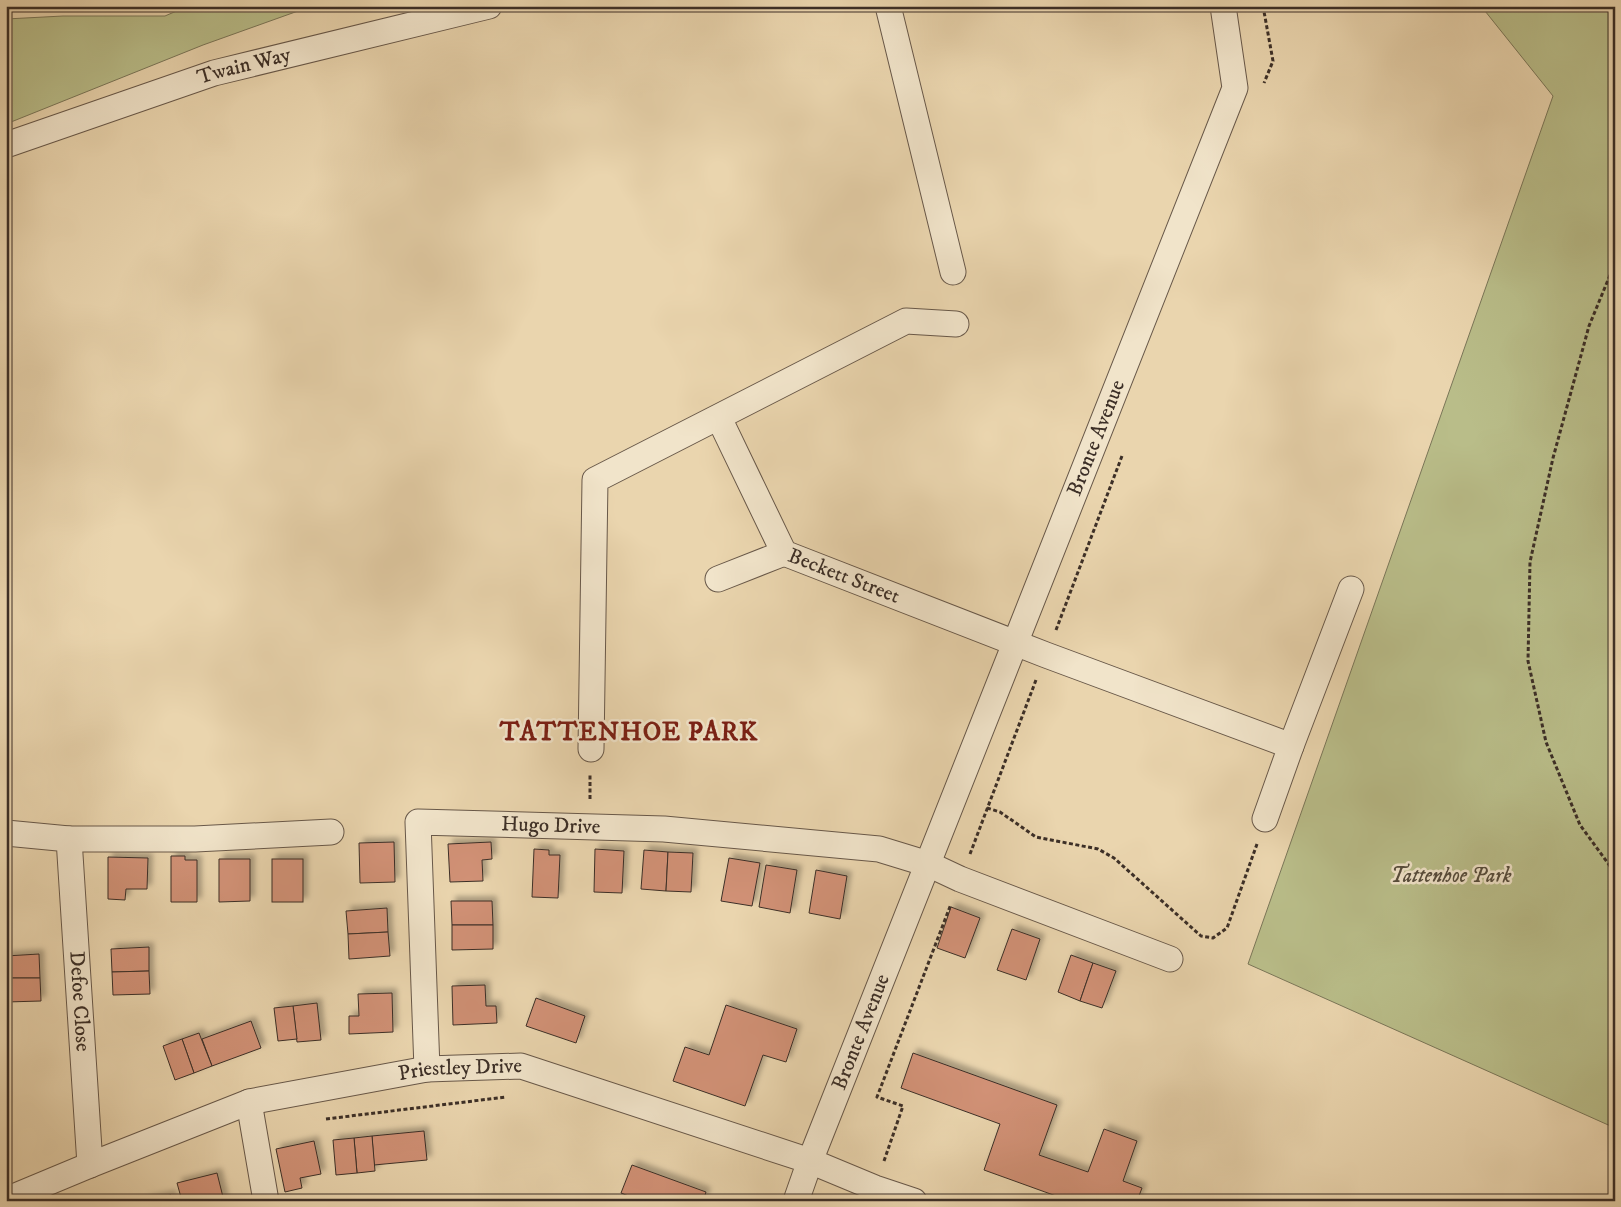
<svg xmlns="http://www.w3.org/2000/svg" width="1621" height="1207" viewBox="0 0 1621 1207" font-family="'IM FELL DW Pica',serif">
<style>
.green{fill:#b9bd89;stroke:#7a7658}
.building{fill:#d19176;stroke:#3c2f27;filter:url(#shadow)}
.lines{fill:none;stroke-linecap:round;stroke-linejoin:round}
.minor-casing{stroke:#685849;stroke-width:27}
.path{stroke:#3c2f27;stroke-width:3;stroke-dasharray:4 2.5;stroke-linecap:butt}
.minor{stroke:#f1e4ca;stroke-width:25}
.labels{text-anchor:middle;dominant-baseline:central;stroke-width:5;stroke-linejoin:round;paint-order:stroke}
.street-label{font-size:21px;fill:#3c2f27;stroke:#f1e4ca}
.park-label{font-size:21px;font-style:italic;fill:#554b3b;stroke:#f1e4ca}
.district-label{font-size:26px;font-weight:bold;letter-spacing:1px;fill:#7a1f14;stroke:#f1e4ca}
</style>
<defs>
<filter id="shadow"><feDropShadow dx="4.5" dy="-4.5" stdDeviation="2.5" flood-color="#0004"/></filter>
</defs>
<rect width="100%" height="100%" fill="#ead5ae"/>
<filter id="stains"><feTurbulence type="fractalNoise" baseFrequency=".004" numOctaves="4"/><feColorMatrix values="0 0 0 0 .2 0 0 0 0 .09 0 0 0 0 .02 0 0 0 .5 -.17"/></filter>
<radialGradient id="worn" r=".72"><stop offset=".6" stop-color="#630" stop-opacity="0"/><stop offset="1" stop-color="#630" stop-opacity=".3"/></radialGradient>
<g class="green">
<polygon points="188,6 312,6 203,45 6,124 6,19 63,16 165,16"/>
<polygon points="1481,6 1615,6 1615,1128 1248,964 1553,96"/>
</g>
<g class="building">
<polygon points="394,842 395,882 360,883 359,843"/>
<polygon points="491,842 492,859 482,860 483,881 450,882 448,844"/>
<polygon points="534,849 549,850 549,855 560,855 558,898 532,897"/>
<polygon points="595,849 624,851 622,893 594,892"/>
<polygon points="644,850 668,852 666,891 641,889"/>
<polygon points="668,852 693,853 691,892 666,891"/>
<polygon points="171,856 185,856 185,860 197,860 197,902 171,902"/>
<polygon points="108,857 148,858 147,889 126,889 125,900 108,899"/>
<polygon points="729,858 760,863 752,906 721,901"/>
<polygon points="219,859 250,859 250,901 219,902"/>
<rect x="272" y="859" width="31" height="43"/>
<polygon points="766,865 797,870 790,913 759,907"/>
<polygon points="816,870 847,876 840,919 809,913"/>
<polygon points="451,901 492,901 493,925 452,925"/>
<polygon points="951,907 980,918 965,958 937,948"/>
<polygon points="387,908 388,932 348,934 346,911"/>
<polygon points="452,925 493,925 493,949 452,950"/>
<polygon points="1012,929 1040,939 1026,980 997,970"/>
<polygon points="388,932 390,956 349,959 348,934"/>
<polygon points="149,947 149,971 112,972 111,949"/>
<polygon points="39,954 40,978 6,978 6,956"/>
<polygon points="1071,955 1093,963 1080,1001 1058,992"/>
<polygon points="1093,963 1116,971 1102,1008 1080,1001"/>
<polygon points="149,971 150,994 113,995 112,972"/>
<polygon points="6,978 40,978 41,1001 6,1002"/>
<polygon points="485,985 486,1006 496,1006 497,1023 453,1025 452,986"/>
<polygon points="392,993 393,1032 349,1034 349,1016 359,1016 358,994"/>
<polygon points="536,998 585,1016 576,1043 526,1026"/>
<polygon points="317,1003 321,1040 297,1042 293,1006"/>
<polygon points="726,1005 797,1029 786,1062 763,1055 745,1106 673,1081 685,1047 709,1055"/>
<polygon points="293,1006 297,1039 278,1041 274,1008"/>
<polygon points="251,1021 261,1048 212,1066 202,1039"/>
<polygon points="199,1033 212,1066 194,1073 182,1039"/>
<polygon points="182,1039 194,1073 175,1080 163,1046"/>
<polygon points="913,1053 1057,1105 1039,1155 1088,1172 1104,1129 1137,1141 1123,1181 1142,1188 1137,1201 1070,1201 984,1170 1000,1124 901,1088"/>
<polygon points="424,1131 427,1160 374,1165 372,1136"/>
<polygon points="372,1136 375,1171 357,1173 354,1138"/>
<polygon points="354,1138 357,1173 336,1175 333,1140"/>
<polygon points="314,1141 321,1174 300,1178 302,1188 285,1192 276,1149"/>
<polygon points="632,1165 706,1192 703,1201 641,1201 621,1193"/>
<polygon points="217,1173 224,1201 182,1201 177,1183"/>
<polygon points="171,1195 173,1201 144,1200"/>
</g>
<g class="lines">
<g class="minor-casing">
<g id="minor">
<polyline points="888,6 953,272"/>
<path id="s1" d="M6 145 214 73 489 6"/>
<path id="s2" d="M719 418 784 553 1046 655 1291 746"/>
<polyline points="718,579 784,553"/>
<polyline points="591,749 595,480 906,321 956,324"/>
<polyline points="1265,819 1291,746 1351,589"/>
<path id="s3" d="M6 833 69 839 90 1165"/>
<polyline points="69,839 195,839 331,832"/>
<path id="s4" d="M427 1069 418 822 664 829 879 849 928 864 960 879 1170 959"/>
<polyline points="249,1102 266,1201"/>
<path id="s5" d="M6 1200 90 1165 249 1102 427 1069 521 1066 810 1161 875 1188 914 1201"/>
<path id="s6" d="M796 1201 810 1161 1235 88 1223 6"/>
</g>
</g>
<g class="path">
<polyline points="1263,6 1273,61 1264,83"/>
<polyline points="1615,263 1589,326 1553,458 1530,562 1528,661 1546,742 1580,825 1615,873"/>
<polyline points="1056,630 1122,456"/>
<polyline points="590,799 590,775"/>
<polyline points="987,808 1000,812 1036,837 1098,849 1114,858 1201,936 1213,938 1227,928 1257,844"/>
<polyline points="970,854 1036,680"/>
<polyline points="326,1119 506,1097"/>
<polyline points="884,1161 903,1106 877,1097 951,904"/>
</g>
<use href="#minor" class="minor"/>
</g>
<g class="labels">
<g class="street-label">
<text stroke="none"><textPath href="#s1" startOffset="251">Twain Way</textPath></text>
<text stroke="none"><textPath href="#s6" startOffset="820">Bronte Avenue</textPath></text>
<text stroke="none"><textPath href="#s2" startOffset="214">Beckett Street</textPath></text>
<text stroke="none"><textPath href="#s4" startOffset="380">Hugo Drive</textPath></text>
<text stroke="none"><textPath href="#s3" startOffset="226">Defoe Close</textPath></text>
<text stroke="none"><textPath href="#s6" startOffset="181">Bronte Avenue</textPath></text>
<text stroke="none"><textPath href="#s5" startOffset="476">Priestley Drive</textPath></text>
</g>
<g class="park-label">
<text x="1451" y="876">Tattenhoe Park</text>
</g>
<g class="district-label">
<text x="629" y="732">TATTENHOE PARK</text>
</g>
</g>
<rect width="1621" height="1207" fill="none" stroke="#ead5ae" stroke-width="25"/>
<rect x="8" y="8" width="1606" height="1192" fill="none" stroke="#3c2f27" stroke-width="2.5"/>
<rect x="12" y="12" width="1596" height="1182" fill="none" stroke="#3c2f27"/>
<rect width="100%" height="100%" filter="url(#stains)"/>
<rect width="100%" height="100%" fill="url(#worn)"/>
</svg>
